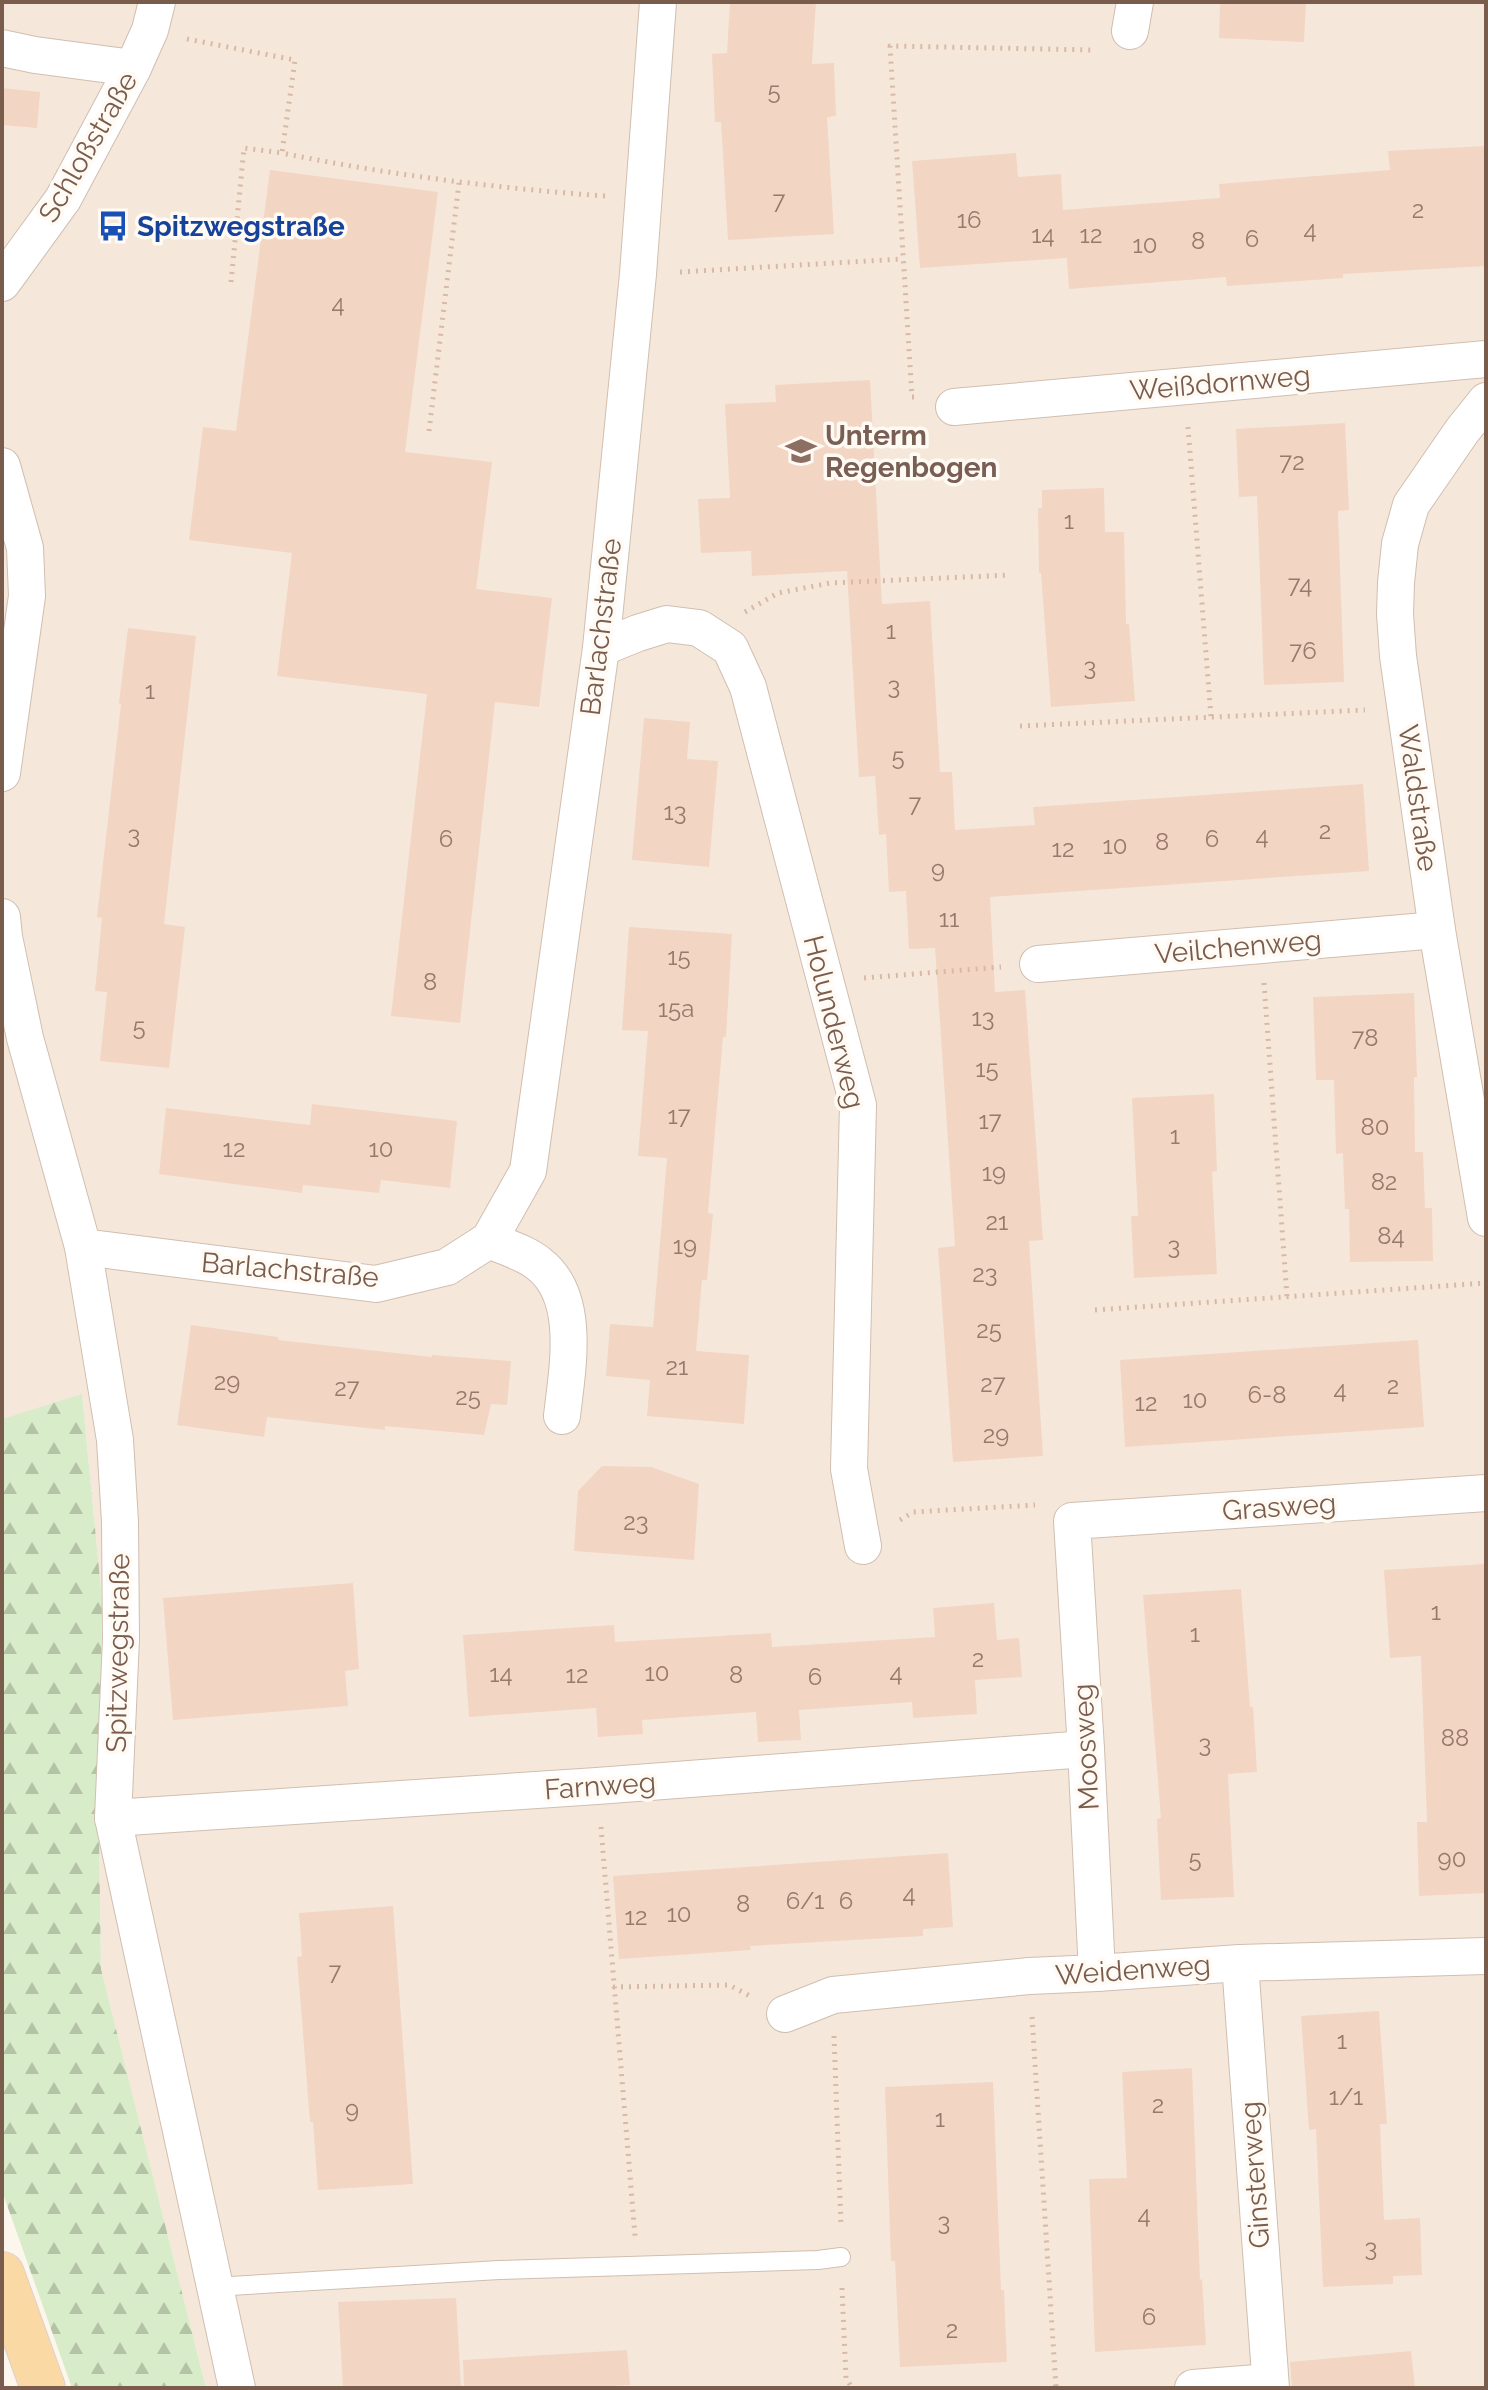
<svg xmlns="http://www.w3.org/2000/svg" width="1488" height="2390" viewBox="0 0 1488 2390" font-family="Raleway,sans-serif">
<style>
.residential{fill:#f5e8da}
.forest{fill:url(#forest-firs)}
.building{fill:#f3d5c3}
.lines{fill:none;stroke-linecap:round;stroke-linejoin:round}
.service-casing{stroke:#d1beb0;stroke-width:20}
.minor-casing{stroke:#d1beb0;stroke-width:38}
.primary-casing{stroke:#dad1cd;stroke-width:46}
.path{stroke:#d9b8a5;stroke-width:5;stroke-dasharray:2 6;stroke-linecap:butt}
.service{stroke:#fff;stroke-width:18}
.minor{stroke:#fff;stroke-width:36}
.primary{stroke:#fbd9a5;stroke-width:44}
.labels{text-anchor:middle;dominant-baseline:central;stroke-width:7;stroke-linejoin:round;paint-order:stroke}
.number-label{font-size:24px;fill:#987a6a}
.street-label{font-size:28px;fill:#7a5c4d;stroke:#fffaf3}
.transit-label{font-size:28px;font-weight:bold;fill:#164399;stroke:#fffaf3;text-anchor:start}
.education-label{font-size:28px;font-weight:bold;fill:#785e54;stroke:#fffaf3;text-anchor:start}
</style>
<defs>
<pattern id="forest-firs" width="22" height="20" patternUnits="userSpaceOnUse" patternTransform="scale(2)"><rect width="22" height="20" fill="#d8ecc9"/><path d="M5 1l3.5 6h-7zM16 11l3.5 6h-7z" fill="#b4c2a5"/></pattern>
</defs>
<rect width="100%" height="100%" fill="#fdf6ec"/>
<polygon class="residential" points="2,2 1486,2 1486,2388 206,2388 101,1969 99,1834 102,1600 82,1395 2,1419"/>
<polygon class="forest" points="82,1394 102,1600 99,1834 101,1969 206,2388 72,2388 2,2191 2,1419"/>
<g class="building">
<polygon points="730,2 816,2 812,64 834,63 836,116 827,117 834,234 728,240 721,122 715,122 712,54 727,53"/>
<polygon points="1220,2 1306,2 1304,42 1219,38"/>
<polygon points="2,88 40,92 37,128 2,125"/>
<polygon points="1486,146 1486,266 1343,274 1343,278 1227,286 1226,277 1069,289 1067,258 920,268 912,161 1016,153 1018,177 1061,174 1063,210 1220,198 1219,184 1390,170 1388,151"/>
<polygon points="270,170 438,192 405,452 492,462 476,589 552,598 539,707 495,702 460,1023 391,1016 427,694 277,676 292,553 189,540 203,427 236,431"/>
<polygon points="870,380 882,604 930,601 940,772 952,772 955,830 1035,825 1033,807 1363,784 1369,871 990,897 995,992 1025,990 1043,1240 1029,1241 1043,1456 953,1462 938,1248 955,1246 935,948 909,949 906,891 889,892 886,834 879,835 875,776 859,777 847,571 752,576 751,551 701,553 698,499 730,498 725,404 776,402 775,385"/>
<polygon points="1345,423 1349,510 1338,511 1344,682 1264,685 1257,496 1239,497 1236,429"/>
<polygon points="1104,488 1105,532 1124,532 1126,624 1129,624 1135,701 1051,707 1041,573 1039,573 1038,508 1042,508 1042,490"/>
<polygon points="128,628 196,636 164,924 185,927 169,1068 100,1061 107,992 95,991 102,918 97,917 121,704 119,703"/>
<polygon points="644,718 690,722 687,759 718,761 709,867 632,860"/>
<polygon points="629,927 732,934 726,1037 723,1037 708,1213 713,1214 707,1280 702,1280 696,1351 749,1355 744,1424 647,1416 650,1380 606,1376 610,1324 653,1327 667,1158 638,1156 648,1031 622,1030"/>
<polygon points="1414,993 1417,1077 1414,1077 1415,1152 1423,1152 1425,1208 1432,1208 1433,1261 1350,1262 1349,1209 1345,1209 1343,1153 1336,1154 1334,1080 1316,1080 1313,997"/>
<polygon points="1214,1094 1217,1171 1212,1172 1217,1274 1134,1278 1131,1216 1138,1216 1132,1098"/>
<polygon points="312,1104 457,1121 450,1188 381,1180 379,1193 303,1185 302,1193 159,1174 166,1108 310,1125"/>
<polygon points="191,1325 278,1337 278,1340 432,1357 432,1355 511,1361 507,1405 491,1404 484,1435 385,1426 385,1430 267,1417 264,1437 177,1425"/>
<polygon points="1418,1340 1424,1427 1125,1447 1120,1360"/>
<polygon points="602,1466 651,1467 699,1484 694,1560 574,1551 578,1491"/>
<polygon points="1486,1564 1486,1893 1419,1896 1417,1822 1427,1822 1421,1656 1390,1658 1384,1570"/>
<polygon points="353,1583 359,1669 345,1671 348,1706 173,1720 163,1598"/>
<polygon points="1241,1589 1250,1707 1253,1707 1257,1772 1228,1774 1234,1897 1161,1900 1157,1819 1161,1818 1143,1595"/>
<polygon points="994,1603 997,1640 1019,1638 1022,1677 975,1680 977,1714 913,1718 912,1702 799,1710 801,1740 758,1742 756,1712 642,1720 643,1734 598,1737 596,1708 469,1717 463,1635 614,1625 615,1642 771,1633 772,1647 935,1637 933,1608"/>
<polygon points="948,1853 953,1927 923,1929 923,1936 750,1946 751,1950 619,1959 613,1876"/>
<polygon points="393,1906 413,2184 318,2190 313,2122 310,2122 297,1957 302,1956 299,1913"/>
<polygon points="1379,2011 1387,2124 1380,2124 1384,2220 1420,2218 1422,2275 1393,2276 1393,2284 1323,2287 1316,2129 1309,2130 1301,2016"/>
<polygon points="1192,2068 1200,2280 1202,2279 1206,2345 1095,2352 1089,2179 1127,2178 1122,2072"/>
<polygon points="993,2082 1001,2290 1004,2290 1007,2362 900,2367 895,2261 891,2261 885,2087"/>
<polygon points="456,2298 461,2388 343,2388 338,2302"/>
<polygon points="627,2350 630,2385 610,2386 611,2388 464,2388 463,2360"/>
<polygon points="1411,2351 1415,2388 1292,2388 1290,2362"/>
</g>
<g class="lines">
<g class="service-casing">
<polyline id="service" points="213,2287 499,2270 818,2260 841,2257"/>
</g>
<g class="minor-casing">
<g id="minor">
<polyline points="1130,31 1135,2"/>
<polyline points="2,48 35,55 133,68"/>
<polyline points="2,283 63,199 133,68 150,30 157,2"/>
<polyline points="1486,401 1462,431 1411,505 1400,544 1396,583 1395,614 1398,656 1437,930 1486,1218"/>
<polyline points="954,407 1486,359"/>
<polyline points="2,466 25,548 27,596 2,773"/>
<polyline points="601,648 638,633 667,624 699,628 730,648 748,687 858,1105 849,1469 863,1546"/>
<polyline points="2,917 4,937 25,1038 83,1247 115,1440 120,1522 121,1639 113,1818 237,2388"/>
<polyline points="1038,964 1437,930"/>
<path d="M489 1240C505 1247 526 1253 539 1264 582 1297 567 1370 562 1416"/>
<polyline points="83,1247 376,1284 447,1267 489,1240 528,1171 601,648 638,274 658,2"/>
<polyline points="113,1818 597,1786 1086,1749"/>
<polyline points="1240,1963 1271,2388"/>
<polyline points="1097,1973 1086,1749 1072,1521 1486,1493"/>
<polyline points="785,2014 833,1995 1029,1976 1097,1973 1240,1963 1486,1956"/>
<polyline points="1193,2388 1270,2382"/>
</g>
</g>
<g class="primary-casing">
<polyline id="primary" points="2,2274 43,2388"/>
</g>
<g class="path">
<path d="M187 39 295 60 282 153C389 175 496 188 605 196"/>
<polyline points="680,272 902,259"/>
<polyline points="231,282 244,148 282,153"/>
<polyline points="914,397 912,397 890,46 1094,50"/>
<polyline points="1188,427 1211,717"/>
<polyline points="429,431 459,183"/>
<polyline points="745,612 778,593 830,583 1010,575"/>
<polyline points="1020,726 1365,710"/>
<polyline points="864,978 1001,967"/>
<polyline points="1264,983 1287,1297"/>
<polyline points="1095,1310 1486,1283"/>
<polyline points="900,1520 913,1512 1035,1505"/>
<polyline points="601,1827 635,2236"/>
<polyline points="613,1987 729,1985 750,1996"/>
<polyline points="1032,2017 1056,2388"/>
<polyline points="834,2036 841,2226"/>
<polyline points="842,2288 846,2378 852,2388"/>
</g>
<use href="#service" class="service"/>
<use href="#minor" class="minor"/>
<use href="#primary" class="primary"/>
</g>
<defs>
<g id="bus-bare" transform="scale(2.4)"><path d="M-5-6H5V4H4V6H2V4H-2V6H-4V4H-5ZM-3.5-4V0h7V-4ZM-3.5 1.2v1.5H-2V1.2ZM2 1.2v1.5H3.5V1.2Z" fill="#1a4fb4" stroke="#fffaf3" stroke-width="2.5" paint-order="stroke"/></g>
<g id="school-bare" transform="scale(2.4)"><path d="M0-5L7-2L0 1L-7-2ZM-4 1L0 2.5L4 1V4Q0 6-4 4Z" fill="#8d6e63" stroke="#fffaf3" stroke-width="2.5" paint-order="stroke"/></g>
</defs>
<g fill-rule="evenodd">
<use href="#bus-bare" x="113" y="226"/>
<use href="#school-bare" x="801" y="451"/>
</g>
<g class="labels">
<g class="number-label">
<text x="774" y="90">5</text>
<text x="779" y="200">7</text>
<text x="1418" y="209">2</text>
<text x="969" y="219">16</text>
<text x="1310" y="229">4</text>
<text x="1043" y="234">14</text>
<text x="1091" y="234">12</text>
<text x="1252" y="238">6</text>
<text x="1198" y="240">8</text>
<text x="1145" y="244">10</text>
<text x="338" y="303">4</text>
<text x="1292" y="461">72</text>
<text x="1069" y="520">1</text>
<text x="1300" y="584">74</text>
<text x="891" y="630">1</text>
<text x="1303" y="650">76</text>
<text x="1090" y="666">3</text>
<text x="894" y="685">3</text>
<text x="150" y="690">1</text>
<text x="898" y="756">5</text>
<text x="915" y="803">7</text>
<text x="675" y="811">13</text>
<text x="1325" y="830">2</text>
<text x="134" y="834">3</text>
<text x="1262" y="835">4</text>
<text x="446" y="838">6</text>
<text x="1212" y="838">6</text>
<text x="1162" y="841">8</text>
<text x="1115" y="845">10</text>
<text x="1063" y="848">12</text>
<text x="938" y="869">9</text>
<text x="949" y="918">11</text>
<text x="679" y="956">15</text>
<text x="430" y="981">8</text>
<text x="676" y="1008">15a</text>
<text x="983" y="1017">13</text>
<text x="139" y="1026">5</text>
<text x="1365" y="1037">78</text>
<text x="987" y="1068">15</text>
<text x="679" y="1115">17</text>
<text x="990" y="1120">17</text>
<text x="1375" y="1126">80</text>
<text x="1175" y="1135">1</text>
<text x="234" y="1148">12</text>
<text x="381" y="1148">10</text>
<text x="994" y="1172">19</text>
<text x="1384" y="1181">82</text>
<text x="997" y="1221">21</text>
<text x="1391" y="1235">84</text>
<text x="685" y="1245">19</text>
<text x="1174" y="1245">3</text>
<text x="985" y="1273">23</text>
<text x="989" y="1329">25</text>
<text x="677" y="1366">21</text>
<text x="227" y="1381">29</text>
<text x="993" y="1383">27</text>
<text x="1393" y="1385">2</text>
<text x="347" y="1387">27</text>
<text x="1340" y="1389">4</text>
<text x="1267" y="1394">6-8</text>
<text x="468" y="1396">25</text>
<text x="1195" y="1399">10</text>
<text x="1146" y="1402">12</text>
<text x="996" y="1434">29</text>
<text x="636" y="1521">23</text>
<text x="1436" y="1611">1</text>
<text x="1195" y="1633">1</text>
<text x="978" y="1658">2</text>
<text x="657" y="1672">10</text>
<text x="896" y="1672">4</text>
<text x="501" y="1673">14</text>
<text x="577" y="1674">12</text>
<text x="736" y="1674">8</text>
<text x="815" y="1676">6</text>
<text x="1455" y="1737">88</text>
<text x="1205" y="1743">3</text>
<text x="1195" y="1858">5</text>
<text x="1452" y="1858">90</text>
<text x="909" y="1893">4</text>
<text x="805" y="1900">6/1</text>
<text x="846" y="1900">6</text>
<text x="743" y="1903">8</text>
<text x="679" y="1913">10</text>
<text x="636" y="1916">12</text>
<text x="335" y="1971">7</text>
<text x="1342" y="2040">1</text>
<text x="1346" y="2096">1/1</text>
<text x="1158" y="2104">2</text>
<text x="352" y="2109">9</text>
<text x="940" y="2118">1</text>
<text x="1144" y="2214">4</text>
<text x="944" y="2221">3</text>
<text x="1371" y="2247">3</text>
<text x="1149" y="2316">6</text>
<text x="952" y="2329">2</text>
</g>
<g class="street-label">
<text transform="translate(88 147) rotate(-60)">Schloßstraße</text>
<text transform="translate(1220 383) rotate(-5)">Weißdornweg</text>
<text transform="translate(601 627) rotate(-83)">Barlachstraße</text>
<text transform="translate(1418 798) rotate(82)">Waldstraße</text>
<text transform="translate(1238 947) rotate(-5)">Veilchenweg</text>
<text transform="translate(834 1022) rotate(76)">Holunderweg</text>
<text transform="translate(290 1270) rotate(5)">Barlachstraße</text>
<text transform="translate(1279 1507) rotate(-4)">Grasweg</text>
<text transform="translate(118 1653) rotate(-89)">Spitzwegstraße</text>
<text transform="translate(1086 1747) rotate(-93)">Moosweg</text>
<text transform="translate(600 1786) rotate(-4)">Farnweg</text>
<text transform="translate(1133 1970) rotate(-4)">Weidenweg</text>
<text transform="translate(1255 2175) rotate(-94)">Ginsterweg</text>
</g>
<g class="transit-label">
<text x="137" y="226">Spitzwegstraße</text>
</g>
<g class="education-label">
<text x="825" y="435">Unterm<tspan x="825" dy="32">Regenbogen</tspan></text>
</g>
</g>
<rect width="1488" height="2390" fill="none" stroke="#7a5c4d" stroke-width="8"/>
</svg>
